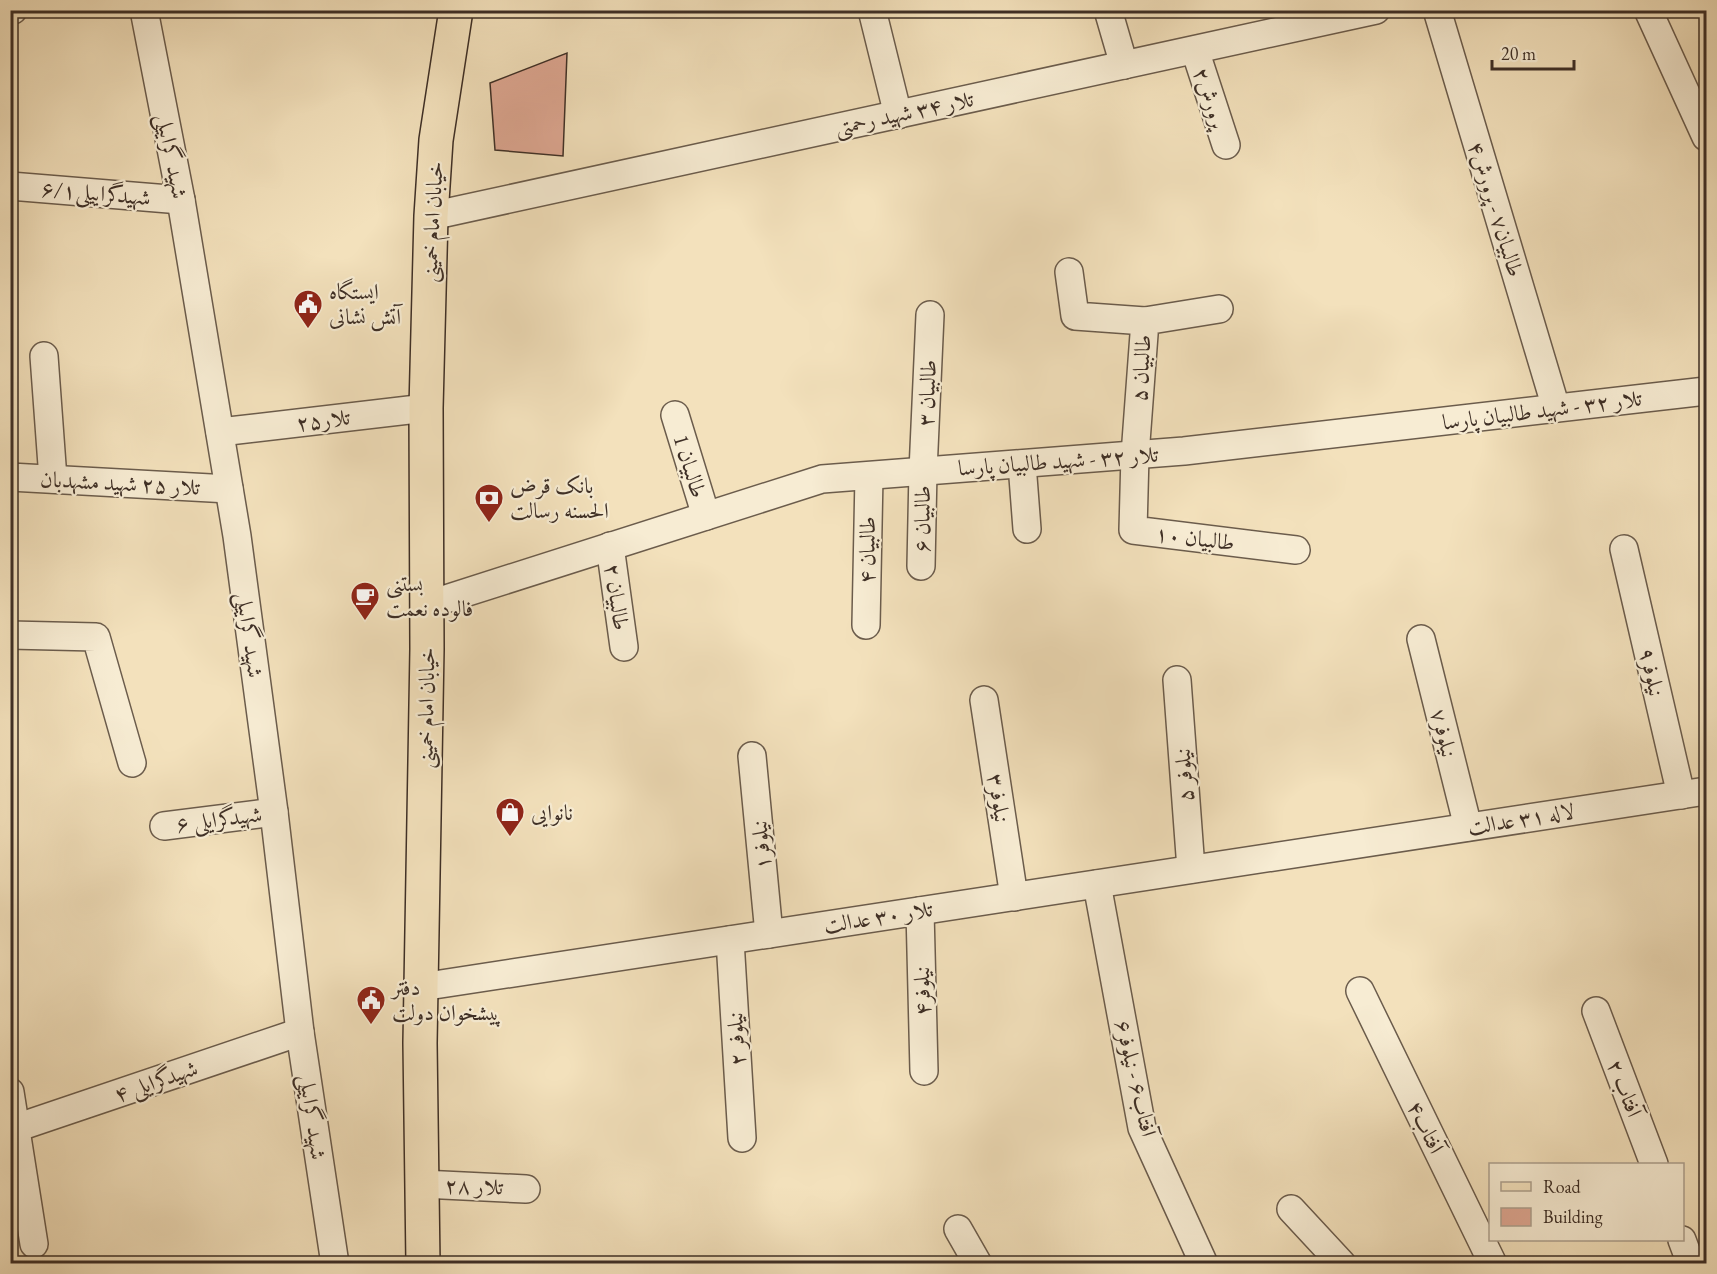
<svg xmlns="http://www.w3.org/2000/svg" width="1717" height="1274" viewBox="0 0 1717 1274" font-family="'EB Garamond',Amiri,serif">
<style>
.building{fill:#dea792;stroke:#3e2f26;stroke-width:1.5}
.lines{fill:none;stroke-linecap:round;stroke-linejoin:round}
.street-casing{stroke:#6b5c4c;stroke-width:30}
.primary-casing{stroke:#3e2f26;stroke-width:36}
.street{stroke:#f7ecd3;stroke-width:27}
.primary{stroke:#f3e1bc;stroke-width:33}
.labels{text-anchor:middle;dominant-baseline:central;stroke-width:4.5;stroke-linejoin:round;paint-order:stroke}
.street-label{font-size:22px;fill:#3e2f26;stroke:#f7ecd3}
.poi-label{font-size:22px;fill:#3e2f26;stroke:#f7ecd3;text-anchor:start}
</style>
<rect width="100%" height="100%" fill="#f3e1bc"/>
<filter id="stains"><feTurbulence type="fractalNoise" baseFrequency=".00333" numOctaves="4"/><feColorMatrix values="0 0 0 0 .2 0 0 0 0 .09 0 0 0 0 .02 0 0 0 .5 -.17"/></filter>
<radialGradient id="worn" r=".72"><stop offset=".6" stop-color="#630" stop-opacity="0"/><stop offset="1" stop-color="#630" stop-opacity=".3"/></radialGradient>
<polygon class="building" points="567,53 563,156 495,150 490,83"/>
<g class="lines">
<g class="street-casing">
<g id="street">
<polyline points="144,10 181,200 237,536 274,812 300,1032 335,1264"/>
<polyline points="872,10 898,115"/>
<polyline points="1108,10 1124,65"/>
<polyline points="1437,10 1556,408"/>
<polyline points="1648,10 1706,137"/>
<polyline points="10,11 13,10"/>
<polyline points="1195,50 1226,145"/>
<polyline points="10,186 181,200"/>
<polyline points="431,216 1376,10"/>
<polyline points="1069,272 1075,316 1145,321"/>
<polyline points="1219,309 1145,321 1135,455 1133,530 1296,550"/>
<polyline points="44,356 53,479"/>
<polyline points="675,415 706,516"/>
<polyline points="220,432 426,408"/>
<polyline points="1022,464 1027,529"/>
<polyline points="10,477 229,489"/>
<polyline points="610,546 624,647"/>
<polyline points="1624,549 1681,795"/>
<polyline points="921,566 923,471 930,315"/>
<polyline points="427,605 822,479 1184,451 1706,391"/>
<polyline points="866,625 869,476"/>
<polyline points="10,635 96,637 132,763"/>
<polyline points="1421,639 1468,827"/>
<polyline points="1177,680 1191,869"/>
<polyline points="984,700 1014,897"/>
<polyline points="752,756 769,934"/>
<polyline points="164,826 274,812"/>
<polyline points="1097,884 1142,1128 1204,1264"/>
<polyline points="920,911 924,1071"/>
<polyline points="730,940 742,1138"/>
<polyline points="421,987 1706,791"/>
<polyline points="1360,991 1493,1264"/>
<polyline points="1596,1011 1654,1164"/>
<polyline points="10,1092 34,1244"/>
<polyline points="10,1130 300,1032"/>
<polyline points="422,1184 526,1189"/>
<polyline points="1291,1209 1342,1264"/>
<polyline points="958,1229 978,1264"/>
<polyline points="1682,1240 1691,1264"/>
</g>
</g>
<g class="primary-casing">
<polyline id="primary" points="423,1264 420,1043 427,649 426,408 431,216 436,140 456,10"/>
</g>
<use href="#street" class="street"/>
<use href="#primary" class="primary"/>
</g>
<defs>
<g id="civic-pin" transform="scale(1.5)"><path d="M0 17L-7.5 6A9.5 9.5 0 1 1 7.5 6Z" fill="#8f2418" stroke="#f7ecd3"/><path d="M-.6-6.5H3V-4.5H.6V-3L4-1V1h2V6H-6V1h2V-1L-.6-3ZM-1.2 2.5V6h2.4V2.5Z" fill="#fff"/></g>
<g id="bank-pin" transform="scale(1.5)"><path d="M0 17L-7.5 6A9.5 9.5 0 1 1 7.5 6Z" fill="#8f2418" stroke="#f7ecd3"/><path d="M-6-4H6V4H-6ZM0-2.3a2.3 2.3 0 1 0 0 4.6a2.3 2.3 0 1 0 0-4.6Z" fill="#fff"/></g>
<g id="cafe-pin" transform="scale(1.5)"><path d="M0 17L-7.5 6A9.5 9.5 0 1 1 7.5 6Z" fill="#8f2418" stroke="#f7ecd3"/><path d="M-5.5-4.5H6V0H3Q3 3.5 0 3.5H-2.5Q-5.5 3.5-5.5 0ZM3-3.2v2h1.7v-2ZM-6 4.5H4V6H-6Z" fill="#fff"/></g>
<g id="shop-pin" transform="scale(1.5)"><path d="M0 17L-7.5 6A9.5 9.5 0 1 1 7.5 6Z" fill="#8f2418" stroke="#f7ecd3"/><path d="M-5-2.5h2.3a2.7 3.5 0 0 1 5.4 0H5L5.5 6h-11ZM-1.5-2.5h3a1.5 2.3 0 0 0-3 0Z" fill="#fff"/></g>
</defs>
<g fill-rule="evenodd">
<use href="#civic-pin" x="308" y="304"/>
<use href="#bank-pin" x="489" y="498"/>
<use href="#cafe-pin" x="365" y="596"/>
<use href="#shop-pin" x="510" y="812"/>
<use href="#civic-pin" x="371" y="1000"/>
</g>
<g class="labels">
<g class="street-label">
<text transform="translate(1210 98) rotate(72)">پرورش۲</text>
<text transform="translate(904 113) rotate(-12)">تلار ۳۴ شهید رحمتی</text>
<text transform="translate(172 156) rotate(79)">شهید گراییلی</text>
<text transform="translate(96 193) rotate(5)">شهیدگراییلی۶/۱</text>
<text transform="translate(1496 209) rotate(73)">طالبیان۷ - پرورش۴</text>
<text transform="translate(432 222) rotate(-87)">خیابان امام خمینی</text>
<text transform="translate(1141 368) rotate(-86)">طالبیان ۵</text>
<text transform="translate(927 393) rotate(-87)">طالبیان ۳</text>
<text transform="translate(1542 410) rotate(-7)">تلار ۳۲ - شهید طالبیان پارسا</text>
<text transform="translate(323 420) rotate(-7)">تلار۲۵</text>
<text transform="translate(1058 461) rotate(-4)">تلار ۳۲ - شهید طالبیان پارسا</text>
<text transform="translate(690 466) rotate(73)">طالبیان 1</text>
<text transform="translate(120 483) rotate(3)">تلار ۲۵ شهید مشهدبان</text>
<text transform="translate(922 519) rotate(-89)">طالبیان ۶</text>
<text transform="translate(1195 538) rotate(7)">طالبیان ۱۰</text>
<text transform="translate(867 550) rotate(-89)">طالبیان ۴</text>
<text transform="translate(617 597) rotate(82)">طالبیان ۲</text>
<text transform="translate(250 635) rotate(82)">شهید گراییلی</text>
<text transform="translate(1652 672) rotate(77)">نیلوفر۹</text>
<text transform="translate(426 708) rotate(-89)">خیابان امام خمینی</text>
<text transform="translate(1444 733) rotate(76)">نیلوفر۷</text>
<text transform="translate(1184 775) rotate(-94)">نیلوفر ۵</text>
<text transform="translate(999 798) rotate(81)">نیلوفر۳</text>
<text transform="translate(219 819) rotate(-7)">شهیدگرایلی ۶</text>
<text transform="translate(1521 819) rotate(-9)">لاله ۳۱ عدالت</text>
<text transform="translate(761 845) rotate(-95)">نیلوفر۱</text>
<text transform="translate(878 917) rotate(-9)">تلار ۳۰ عدالت</text>
<text transform="translate(922 991) rotate(-91)">نیلوفر۴</text>
<text transform="translate(736 1039) rotate(-93)">نیلوفر ۲</text>
<text transform="translate(1136 1078) rotate(77)">آفتاب۶ - نیلوفر۶</text>
<text transform="translate(156 1081) rotate(-19)">شهیدگرایلی ۴</text>
<text transform="translate(1625 1088) rotate(69)">آفتاب ۲</text>
<text transform="translate(313 1117) rotate(82)">شهید گراییلی</text>
<text transform="translate(1426 1127) rotate(64)">آفتاب۴</text>
<text transform="translate(474 1186) rotate(2)">تلار ۲۸</text>
</g>
<g class="poi-label">
<text x="329" y="291">ایستگاه<tspan x="329" dy="25">آتش نشانی</tspan></text>
<text x="510" y="485">بانک قرض<tspan x="510" dy="25">الحسنه رسالت</tspan></text>
<text x="386" y="583">بستنی<tspan x="386" dy="25">فالوده نعمت</tspan></text>
<text x="531" y="812">نانوایی</text>
<text x="392" y="987">دفتر<tspan x="392" dy="25">پیشخوان دولت</tspan></text>
</g>
</g>
<rect width="1717" height="1274" fill="none" stroke="#f3e1bc" stroke-width="36"/>
<rect x="12" y="12" width="1693" height="1250" fill="none" stroke="#3e2f26" stroke-width="3"/>
<rect x="18" y="18" width="1681" height="1238" fill="none" stroke="#3e2f26" stroke-width="1.5"/>
<rect x="1489" y="1163" width="195" height="78" fill="#f7ecd3" stroke="#ada08e" stroke-width="1.5"/>
<rect x="1501" y="1182" width="30" height="9" fill="#f3e1bc" stroke="#ada08e" stroke-width="1.5"/>
<text x="1543" y="1193" font-size="18" fill="#3e2f26">Road</text>
<rect x="1501" y="1208" width="30" height="18" fill="#dea792" stroke="#ada08e" stroke-width="1.5"/>
<text x="1543" y="1223" font-size="18" fill="#3e2f26">Building</text>
<path d="M1492 60v9h82v-9" fill="none" stroke="#3e2f26" stroke-width="3"/>
<text x="1501" y="60" font-size="18" fill="#3e2f26" stroke="#f7ecd3" stroke-width="4.5" paint-order="stroke">20 m</text>
<rect width="100%" height="100%" filter="url(#stains)"/>
<rect width="100%" height="100%" fill="url(#worn)"/>
</svg>
